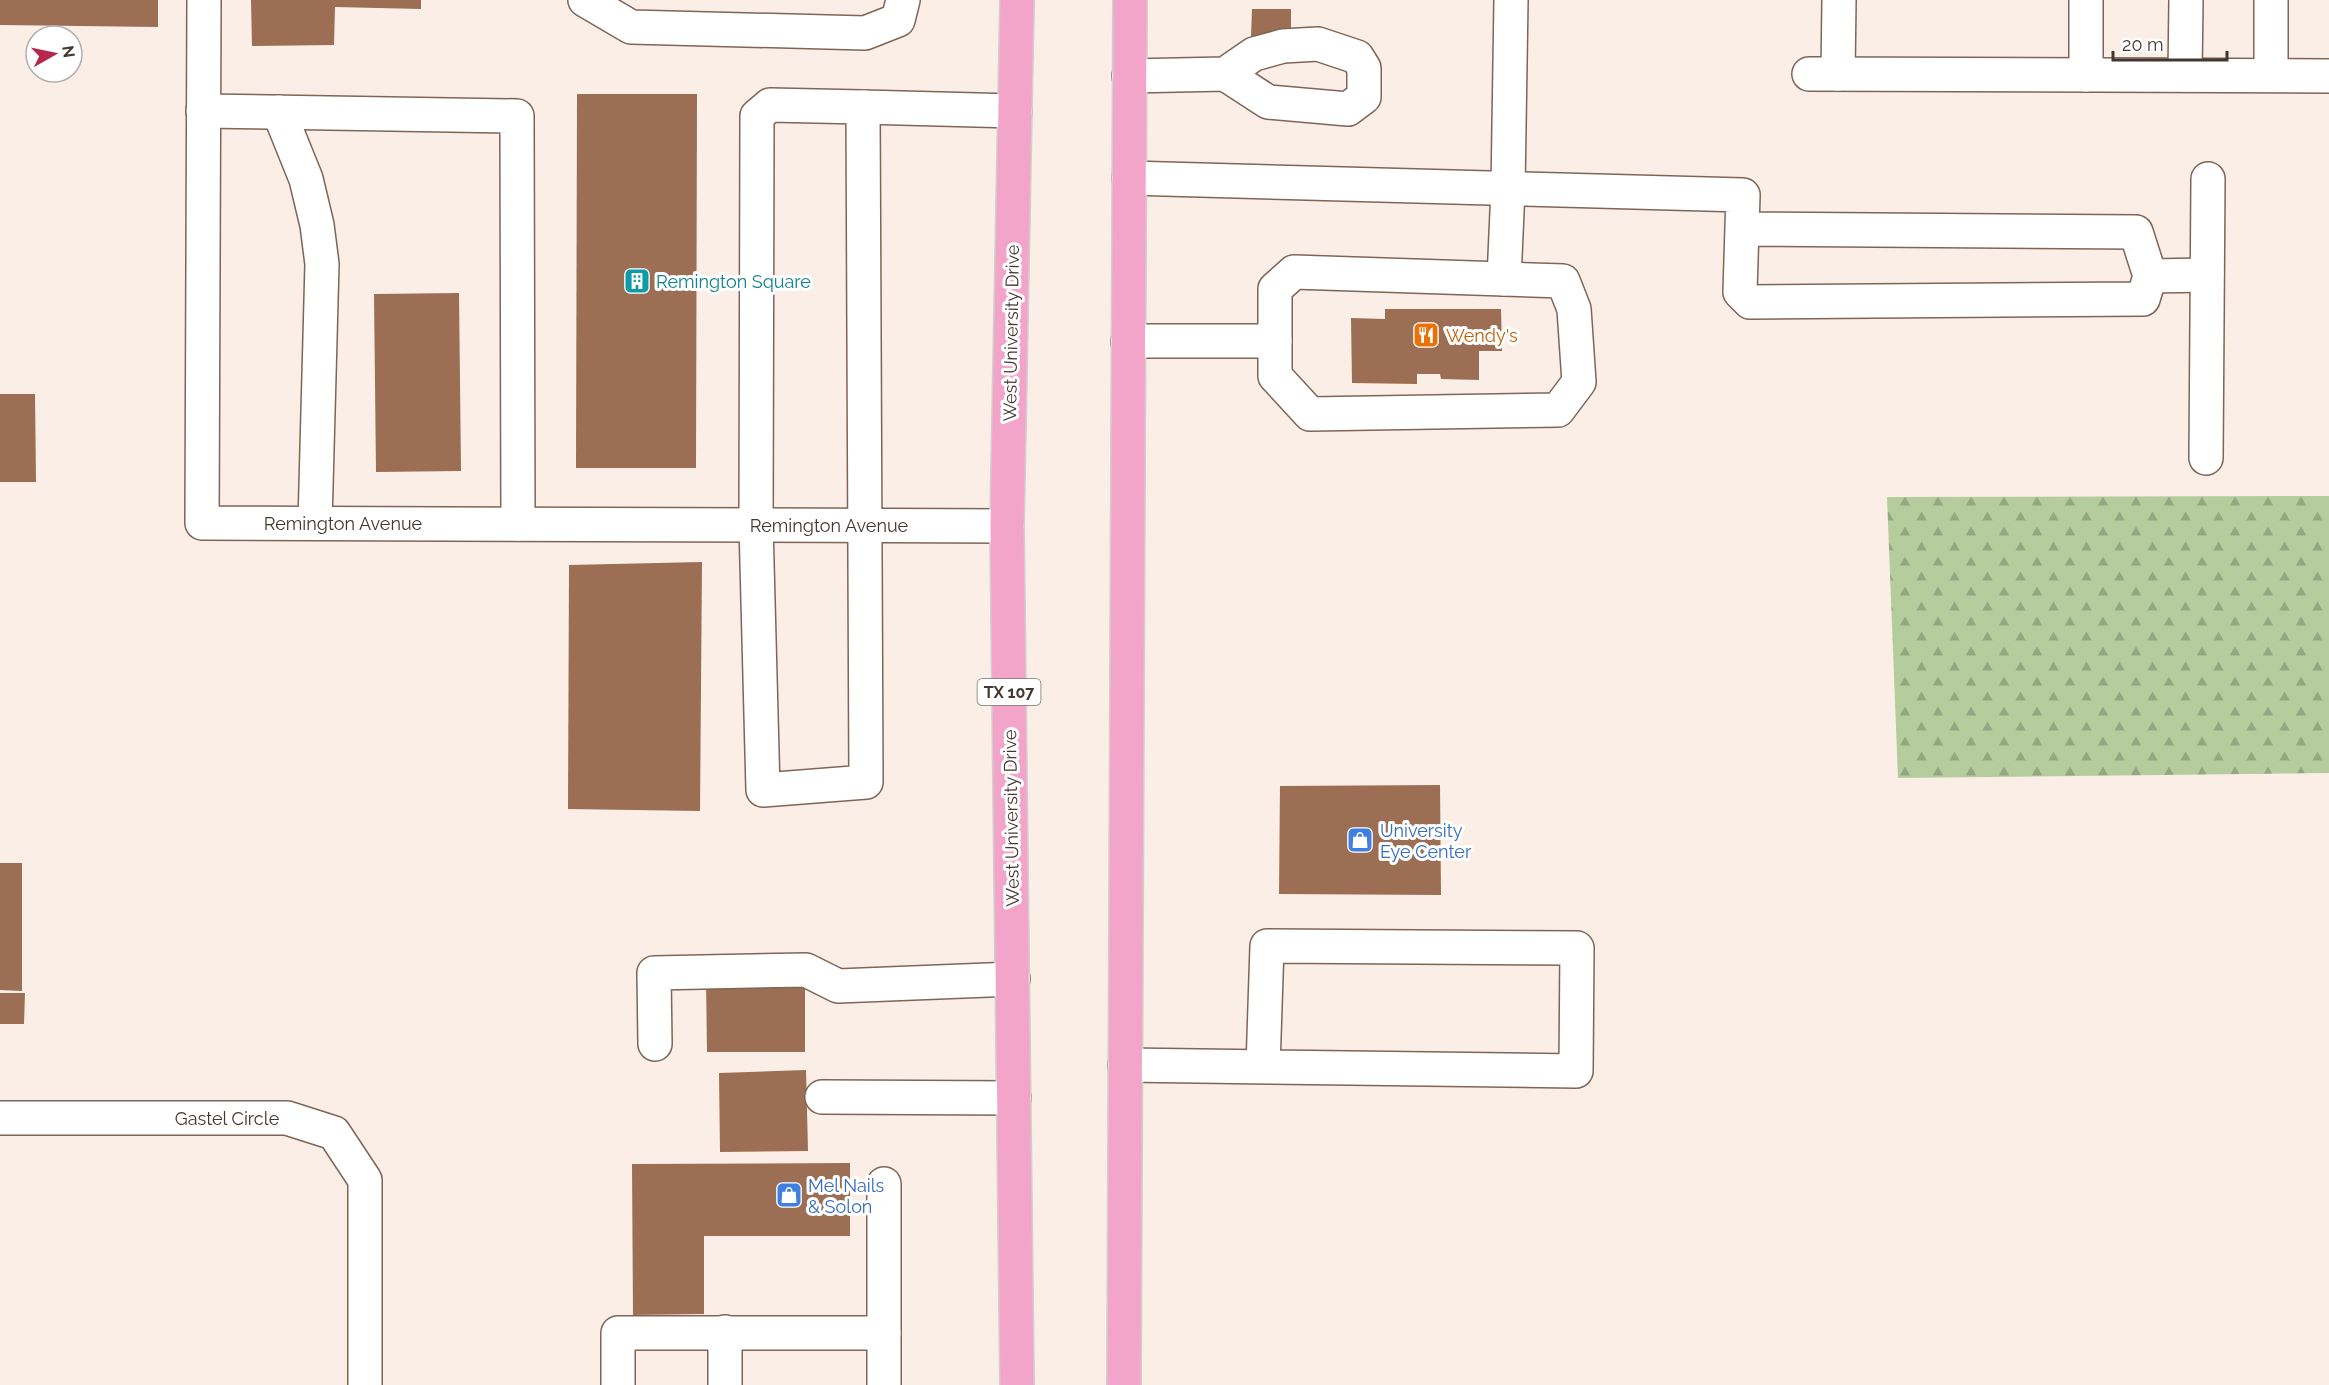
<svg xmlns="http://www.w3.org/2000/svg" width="2329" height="1385" viewBox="0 0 2329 1385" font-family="Raleway,sans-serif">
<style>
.forest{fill:url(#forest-firs)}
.building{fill:#9c6e53}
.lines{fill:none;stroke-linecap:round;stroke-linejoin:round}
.minor-casing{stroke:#7f6556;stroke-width:36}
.major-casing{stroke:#d2cfce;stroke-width:36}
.minor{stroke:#fff;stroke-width:33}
.major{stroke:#f2a5c9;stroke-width:33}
.labels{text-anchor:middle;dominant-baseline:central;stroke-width:6;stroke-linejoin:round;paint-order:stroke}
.shield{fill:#fff;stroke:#7b736f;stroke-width:1.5}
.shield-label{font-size:16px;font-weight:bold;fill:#433731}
.culture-label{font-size:18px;fill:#0d838f;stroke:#fff;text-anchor:start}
.street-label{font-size:18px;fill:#433731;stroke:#fff}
.food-label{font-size:18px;fill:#c56008;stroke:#fff;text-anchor:start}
.shop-label{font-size:18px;fill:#366cbe;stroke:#fff;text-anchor:start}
</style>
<defs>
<pattern id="forest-firs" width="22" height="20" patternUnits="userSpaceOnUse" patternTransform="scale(1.5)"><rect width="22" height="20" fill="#b5cd9c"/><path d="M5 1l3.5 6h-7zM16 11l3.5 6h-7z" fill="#95a780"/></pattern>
</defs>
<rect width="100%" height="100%" fill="#faeee7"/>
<polygon class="forest" points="2329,496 2329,773 1898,778 1887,497"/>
<g class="building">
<polygon points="0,0 158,0 158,27 0,25"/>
<polygon points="251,0 421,0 421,9 335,7 334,45 252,46"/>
<polygon points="1252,9 1291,9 1291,35 1251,36"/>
<polygon points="577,94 697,94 696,468 576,468"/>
<polygon points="459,293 461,471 376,472 374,294"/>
<polygon points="1385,309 1501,309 1502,351 1479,351 1479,380 1441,379 1440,374 1417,374 1417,384 1352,383 1351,318 1385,319"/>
<polygon points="0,394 35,394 36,482 0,482"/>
<polygon points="702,562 700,811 568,809 569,565"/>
<polygon points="1440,785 1441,895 1279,894 1280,786"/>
<polygon points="0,863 22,863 22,991 0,990"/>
<polygon points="706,978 805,978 805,1052 707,1052"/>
<polygon points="0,993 25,993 24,1024 0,1024"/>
<polygon points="806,1070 808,1151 720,1152 719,1073"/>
<polygon points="850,1163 850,1236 704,1236 704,1314 633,1315 632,1164"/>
</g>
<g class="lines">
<g class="minor-casing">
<g id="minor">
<polyline points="204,0 202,523 1007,526"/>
<polyline points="585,0 631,27 865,33 898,20 903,0"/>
<polyline points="2271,0 2271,75"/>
<polyline points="1809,74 2329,76"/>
<polyline points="1838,74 1839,0"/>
<polyline points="2086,75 2086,0"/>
<polyline points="2185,75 2186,0"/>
<polyline points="1129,76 1225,74 1254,54 1283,46 1318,44 1357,57 1364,68 1364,97 1348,109 1268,102 1225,74"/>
<polygon points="770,105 863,107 866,782 763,790 756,525 757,116"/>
<polyline points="863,107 1015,111"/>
<polyline points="203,111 517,116 518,524"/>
<polyline points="279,112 306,179 317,225 322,264 315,523"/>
<polyline points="1129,178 1743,195 1740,292 1750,302 2143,299 2150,276 2136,232 1742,229"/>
<polygon points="1294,272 1563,281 1574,309 1579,382 1558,410 1310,414 1275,376 1275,289"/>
<polyline points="2150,276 2207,275"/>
<polyline points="1504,279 1508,189 1511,0"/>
<polyline points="1128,341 1275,341"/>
<polyline points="2206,458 2208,179"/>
<polyline points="655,1044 654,973 806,970 838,986 1013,979"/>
<polyline points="1125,1065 1576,1071 1577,948 1267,946 1263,1067"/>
<polyline points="822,1097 1014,1098"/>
<polyline points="0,1118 287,1118 334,1133 365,1180 365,1385"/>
<polyline points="884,1184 884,1385"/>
<polyline points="725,1332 725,1385"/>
<polyline points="618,1385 618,1333 884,1333"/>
</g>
</g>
<g class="major-casing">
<g id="major">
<polyline points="1017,1385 1007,526 1017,0"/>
<polyline points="1124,1385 1130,0"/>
</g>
</g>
<use href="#minor" class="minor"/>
<use href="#major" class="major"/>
</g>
<defs>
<g id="building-square" transform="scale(1.35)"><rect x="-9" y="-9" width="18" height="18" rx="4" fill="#0f9aa8" stroke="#fff"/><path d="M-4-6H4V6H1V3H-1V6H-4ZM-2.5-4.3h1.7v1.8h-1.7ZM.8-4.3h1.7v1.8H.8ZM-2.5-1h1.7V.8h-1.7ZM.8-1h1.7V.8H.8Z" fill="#fff"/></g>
<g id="restaurant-square" transform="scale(1.35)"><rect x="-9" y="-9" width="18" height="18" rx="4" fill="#e8710a" stroke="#fff"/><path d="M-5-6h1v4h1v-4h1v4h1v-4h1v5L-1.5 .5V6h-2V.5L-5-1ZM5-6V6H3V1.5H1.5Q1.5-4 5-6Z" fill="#fff"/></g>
<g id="shop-square" transform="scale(1.35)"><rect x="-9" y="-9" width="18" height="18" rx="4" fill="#3f7fe0" stroke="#fff"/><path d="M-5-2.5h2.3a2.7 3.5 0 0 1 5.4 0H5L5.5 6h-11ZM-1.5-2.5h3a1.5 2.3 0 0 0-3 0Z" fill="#fff"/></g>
</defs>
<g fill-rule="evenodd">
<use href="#building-square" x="637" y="281"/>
<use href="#restaurant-square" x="1426" y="335"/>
<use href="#shop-square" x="1360" y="840"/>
<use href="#shop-square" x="789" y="1195"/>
</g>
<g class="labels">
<rect class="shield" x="977.5" y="679" width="63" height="26" rx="4.5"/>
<g class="shield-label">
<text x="1009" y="692">TX 107</text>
</g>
<g class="culture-label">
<text x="656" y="281">Remington Square</text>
</g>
<g class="street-label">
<text transform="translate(1011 333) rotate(-89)">West University Drive</text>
<text x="343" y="523">Remington Avenue</text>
<text x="829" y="525">Remington Avenue</text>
<text transform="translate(1011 818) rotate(-91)">West University Drive</text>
<text x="227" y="1118">Gastel Circle</text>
</g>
<g class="food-label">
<text x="1446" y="335">Wendy's</text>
</g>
<g class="shop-label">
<text x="1380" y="830">University<tspan x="1380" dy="21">Eye Center</tspan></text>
<text x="808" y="1185">Mel Nails<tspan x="808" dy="21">&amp; Solon</tspan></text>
</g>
</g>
<g transform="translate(54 54) rotate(81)"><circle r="28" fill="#ffffff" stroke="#b4afad" stroke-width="1.5"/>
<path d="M0-4.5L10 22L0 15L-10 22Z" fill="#b7264f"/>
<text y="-9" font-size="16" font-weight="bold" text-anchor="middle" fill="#433731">N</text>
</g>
<path d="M2113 51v9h114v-9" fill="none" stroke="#433731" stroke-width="3"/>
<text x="2122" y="51" font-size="18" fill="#433731" stroke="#ffffff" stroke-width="4.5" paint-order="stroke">20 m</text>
</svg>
